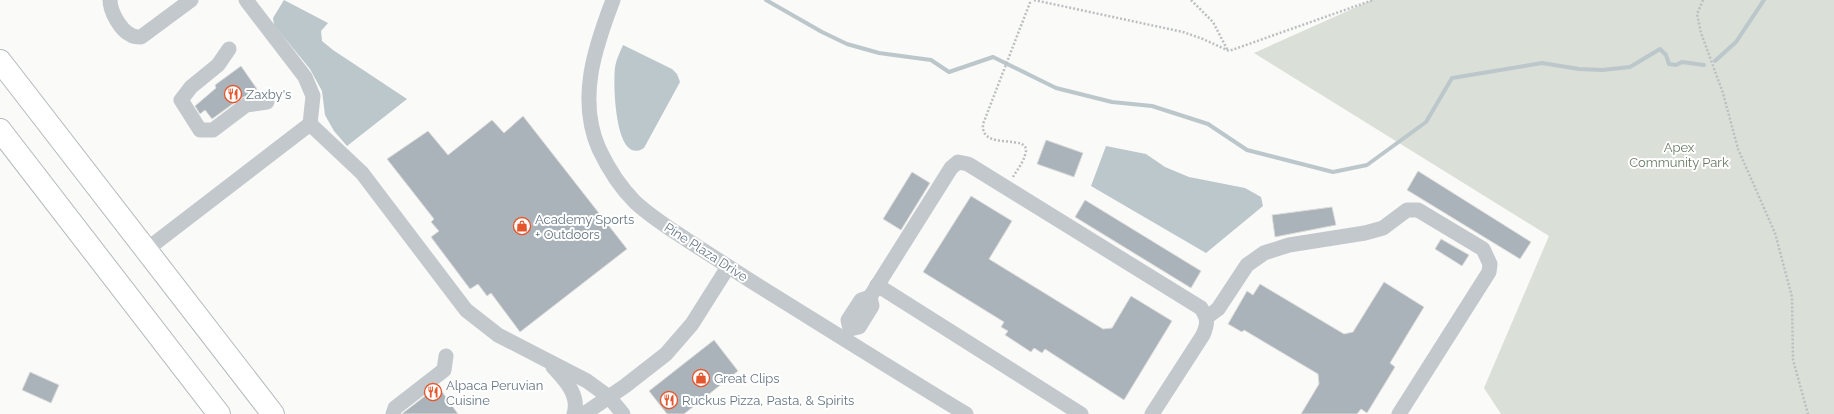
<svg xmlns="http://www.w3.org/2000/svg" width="1834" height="414" viewBox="0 0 1834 414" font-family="Raleway,sans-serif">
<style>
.green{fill:#dadfd7}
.water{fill:#bbc7cb}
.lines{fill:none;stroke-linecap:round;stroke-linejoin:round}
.stream{stroke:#bbc7cb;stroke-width:4}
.building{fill:#aab3b9;stroke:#dcdcda}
.highway-casing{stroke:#b4b9bd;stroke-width:24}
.path{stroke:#bbbfc2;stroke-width:2.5;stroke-dasharray:2 2;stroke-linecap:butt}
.minor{stroke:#c3c8cc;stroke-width:15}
.highway{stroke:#fff;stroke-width:22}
.labels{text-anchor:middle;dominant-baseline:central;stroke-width:4;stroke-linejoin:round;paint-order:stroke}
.poi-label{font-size:13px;fill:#657683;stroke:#fff;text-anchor:start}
.park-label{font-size:13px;fill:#687a64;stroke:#fff}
.street-label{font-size:13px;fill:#657683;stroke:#fff}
</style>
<rect width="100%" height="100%" fill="#fafaf8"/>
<polygon class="green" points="1372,0 1834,0 1834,414 1501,414 1484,388 1549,236 1254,53"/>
<g class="water">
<polygon points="284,0 328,23 321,31 322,41 333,50 407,99 347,146 334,131 325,115 322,91 310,69 274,25 273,18"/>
<path d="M623 45 672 69 677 74 680 82 644 148C615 167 613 84 615 68 616 60 620 52 623 45Z"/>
<polygon points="1106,146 1146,154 1165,167 1189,177 1245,188 1261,197 1263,206 1206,253 1091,186"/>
</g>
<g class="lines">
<g class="stream">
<polyline points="766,0 822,32 847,44 879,53 931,60 949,72 993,57 1056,88 1112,102 1152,106 1208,124 1247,150 1333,172 1367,165 1426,122 1452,78 1542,63 1579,69 1602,70 1630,67 1660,49 1666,55 1669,64 1676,65 1682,62 1704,65"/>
<polyline points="1715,61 1736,42 1764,0"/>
</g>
</g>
<g class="building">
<polygon points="241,66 257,89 249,95 241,98 212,119 205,110 200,114 195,106 216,88 215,85"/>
<polygon points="523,116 627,249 520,332 491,293 487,296 478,284 470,289 431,237 439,231 431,222 434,219 387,159 428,131 448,155 492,120 504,133"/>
<polygon points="1046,140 1083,153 1074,177 1037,164"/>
<polygon points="1418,171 1531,242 1520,259 1407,190"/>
<polygon points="912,172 930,183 901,230 883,219"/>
<polygon points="971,196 1012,221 989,259 1103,329 1112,328 1131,296 1172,321 1124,400 1045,349 1042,353 1034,348 1031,352 1005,335 1008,331 1001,327 1004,322 923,272"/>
<polygon points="1085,200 1201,271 1191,288 1075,217"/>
<polygon points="1332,207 1336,225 1275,237 1272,215"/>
<polygon points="1441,239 1469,255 1462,266 1435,249"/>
<polygon points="1384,282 1424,307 1390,363 1395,367 1367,413 1361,409 1357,414 1301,414 1319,384 1318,374 1244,330 1242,332 1228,324 1247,291 1253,295 1260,284 1344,334 1353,332"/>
<polygon points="714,340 738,371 684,414 667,414 649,391"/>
<polygon points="30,372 59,385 51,403 22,390"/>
<polygon points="438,386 458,414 402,414 403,413"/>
</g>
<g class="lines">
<g class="highway-casing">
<g id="highway">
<polyline points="0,61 273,414"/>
<polyline points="0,130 219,414"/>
</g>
</g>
<g class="path">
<polyline points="1034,0 1183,32 1203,39 1229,51 1373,0"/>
<polyline points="1191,0 1213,22 1228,51"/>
<polyline points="1703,0 1697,14 1701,33 1723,93 1738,149 1775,233 1792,297 1793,360 1808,414"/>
<path d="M1013 177C1017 170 1023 163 1025 155 1034 131 980 153 983 124L1031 0"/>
</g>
<g class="minor">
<path d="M110 0C110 11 120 30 131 35 134 37 138 37 141 37L191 0"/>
<polyline points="246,0 305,77 313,96 310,124"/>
<path d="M613 0C595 47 577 99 599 149 608 168 620 187 635 202 651 217 669 228 687 240 709 254 732 269 754 283 825 327 895 371 966 414"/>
<polyline points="229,49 218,65 191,87 181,100 200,130 213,130 246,105 267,102"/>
<polyline points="146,250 310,124 362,173 466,310 498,335 587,381 609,397 623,414"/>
<polyline points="877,285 1081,414"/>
<path d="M870 297 951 168 958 162 968 164 1201 308C1208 319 1208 323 1203 335L1152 414"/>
<polygon points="870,297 872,306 859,327 850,329 848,320 861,300"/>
<polyline points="1207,317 1218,309 1247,265 1264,253 1289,245 1365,233 1383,228 1407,210 1418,210 1483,249 1490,264 1489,272 1399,414"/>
<path d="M553 367C565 380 580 395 574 414"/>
<polyline points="393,414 395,408 444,370 446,356"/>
<polyline points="584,414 625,386 666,354 692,324 728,267"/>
</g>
<use href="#highway" class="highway"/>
</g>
<defs>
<g id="restaurant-ring" transform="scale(0.9)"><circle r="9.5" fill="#fff" stroke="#e4572e" stroke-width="1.5"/><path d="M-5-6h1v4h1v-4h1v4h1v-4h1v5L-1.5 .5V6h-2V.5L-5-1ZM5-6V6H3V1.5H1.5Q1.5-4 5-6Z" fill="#e4572e"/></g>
<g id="shop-ring" transform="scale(0.9)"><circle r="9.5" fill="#fff" stroke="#e4572e" stroke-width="1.5"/><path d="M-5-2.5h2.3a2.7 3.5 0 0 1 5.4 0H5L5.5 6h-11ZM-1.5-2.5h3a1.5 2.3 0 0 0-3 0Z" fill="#e4572e"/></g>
</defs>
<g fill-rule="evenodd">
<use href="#restaurant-ring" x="233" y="94"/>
<use href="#shop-ring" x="522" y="226"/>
<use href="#shop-ring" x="701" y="378"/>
<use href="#restaurant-ring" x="433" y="392"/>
<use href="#restaurant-ring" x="669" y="400"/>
</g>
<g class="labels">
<g class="poi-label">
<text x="246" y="94">Zaxby's</text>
<text x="535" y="219">Academy Sports<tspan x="535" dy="15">+ Outdoors</tspan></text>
<text x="714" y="378">Great Clips</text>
<text x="446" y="385">Alpaca Peruvian<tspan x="446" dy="15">Cuisine</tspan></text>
<text x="682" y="400">Ruckus Pizza, Pasta, &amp; Spirits</text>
</g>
<g class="park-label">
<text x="1679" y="147">Apex<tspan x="1679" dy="15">Community Park</tspan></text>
</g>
<g class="street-label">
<text transform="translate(706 252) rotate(33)">Pine Plaza Drive</text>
</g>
</g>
</svg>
